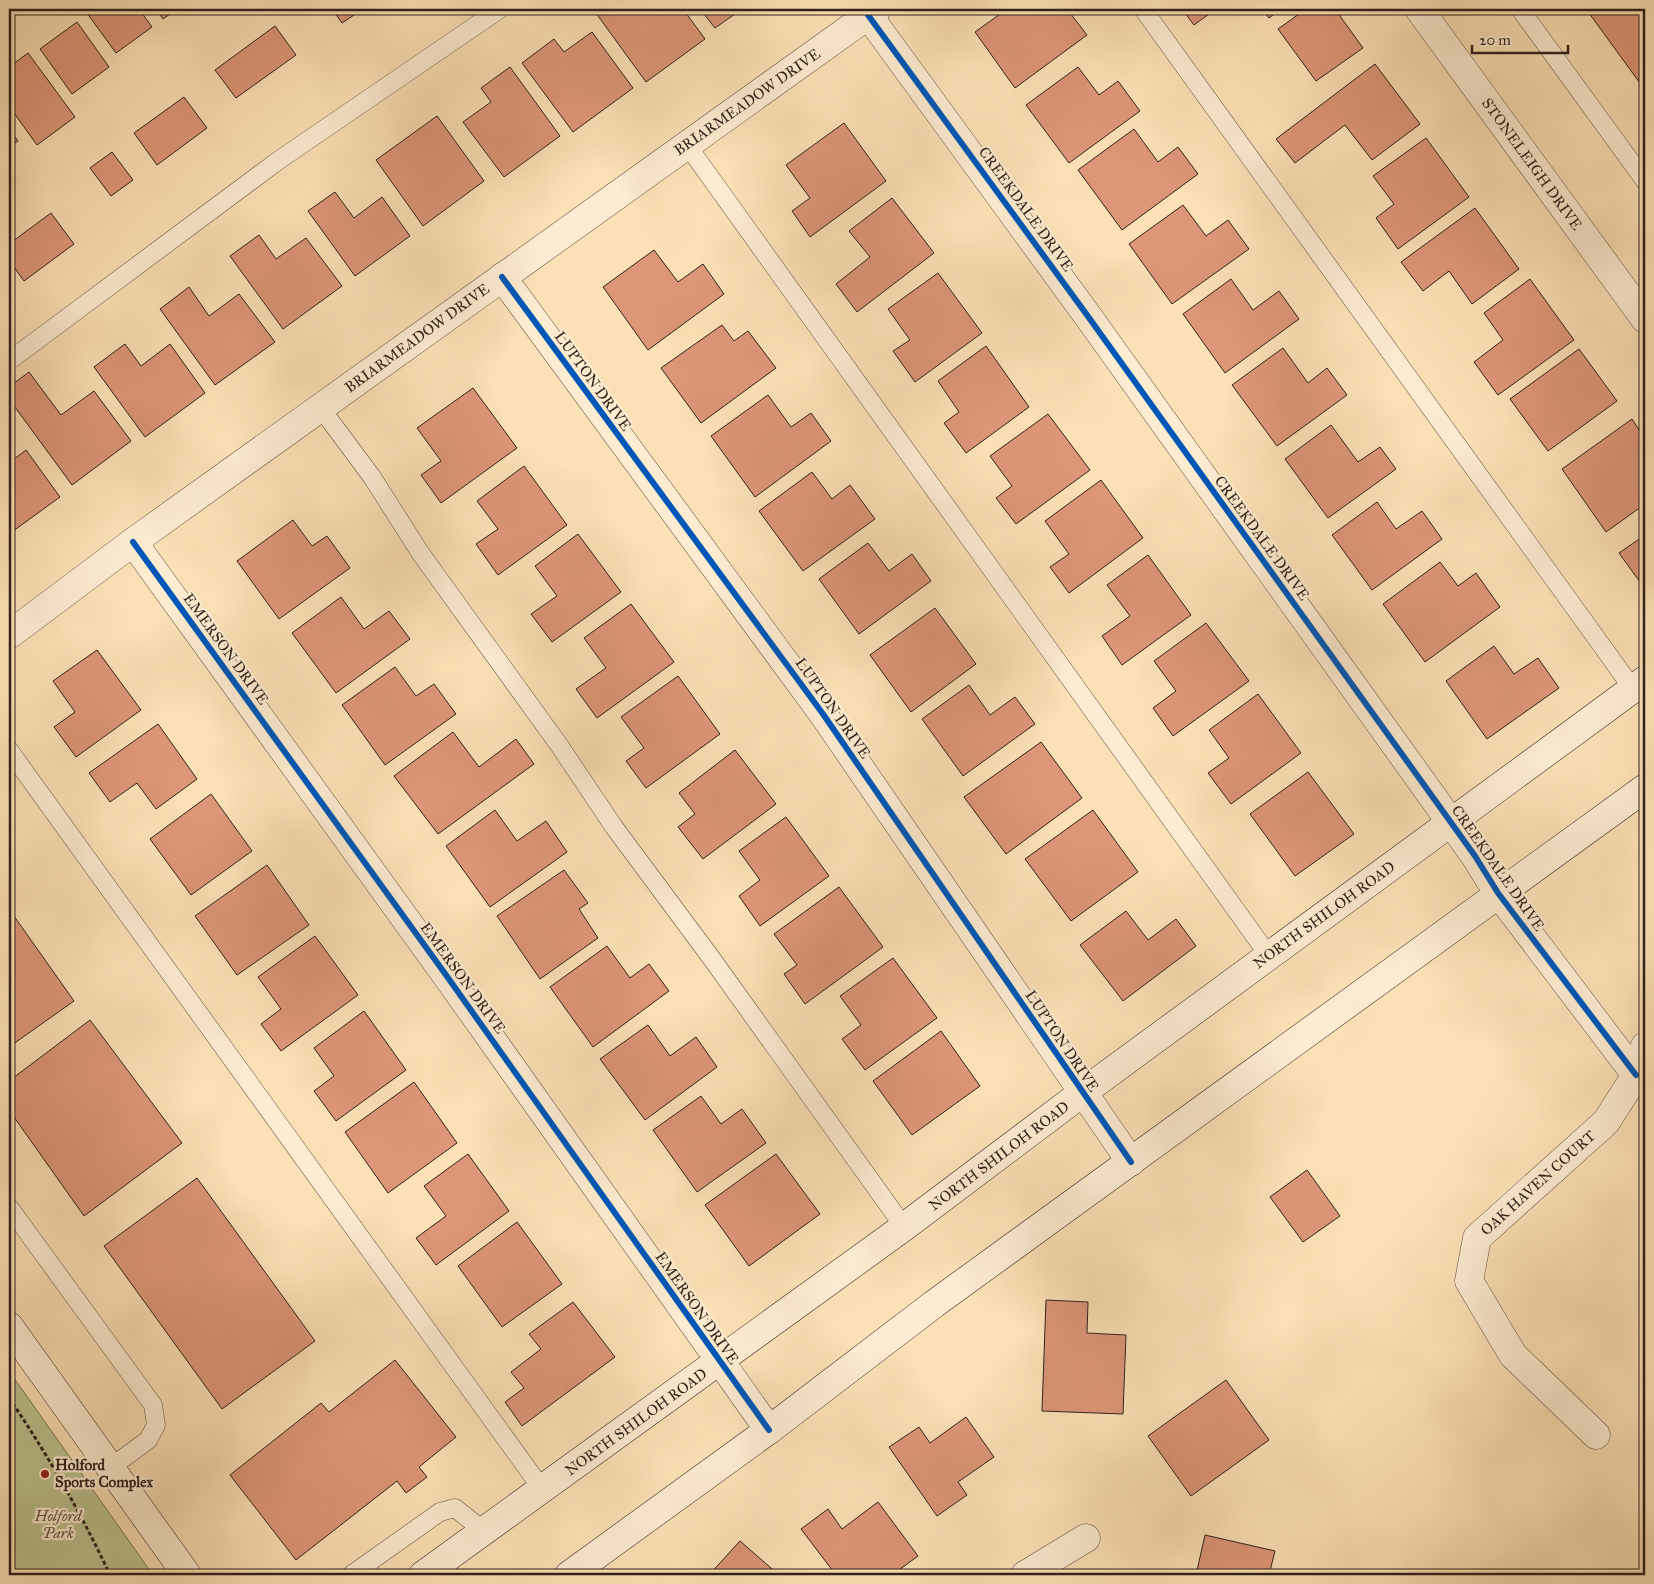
<svg xmlns="http://www.w3.org/2000/svg" width="1654" height="1584" viewBox="0 0 1654 1584" font-family="'IM FELL Great Primer',serif">
<style>
.green{fill:#bcc390;stroke:#767255}
.building{fill:#dd9678;stroke:#2f211a}
.lines{fill:none;stroke-linecap:round;stroke-linejoin:round}
.lane-casing{stroke:#625141;stroke-width:19}
.street-casing{stroke:#625141;stroke-width:29}
.secondary-casing{stroke:#2f211a;stroke-width:29}
.path{stroke:#2f211a;stroke-width:3;stroke-dasharray:4 2.5;stroke-linecap:butt}
.lane{stroke:#fdecd0;stroke-width:18}
.street{stroke:#fdecd0;stroke-width:28}
.secondary{stroke:#fdecd0;stroke-width:28}
.cycleway-casing{stroke:#fdecd0;stroke-width:9}
.cycleway{stroke:#0057b8;stroke-width:6}
.poi-dot{fill:#8f2418;stroke:#fdecd0;stroke-width:2}
.labels{text-anchor:middle;dominant-baseline:central;stroke-width:4.5;stroke-linejoin:round;paint-order:stroke}
.street-label{font-size:15px;fill:#2f211a;stroke:#fdecd0}
.poi-label{font-size:15px;font-weight:bold;fill:#2f211a;stroke:#fdecd0;text-anchor:start}
.park-label{font-size:15px;font-style:italic;fill:#59523d;stroke:#fdecd0}
</style>
<rect width="100%" height="100%" fill="#fce1b6"/>
<filter id="stains"><feTurbulence type="fractalNoise" baseFrequency=".004" numOctaves="4"/><feColorMatrix values="0 0 0 0 .2 0 0 0 0 .09 0 0 0 0 .02 0 0 0 .5 -.17"/></filter>
<radialGradient id="worn" r=".72"><stop offset=".6" stop-color="#630" stop-opacity="0"/><stop offset="1" stop-color="#630" stop-opacity=".3"/></radialGradient>
<polygon class="green" points="9,1371 153,1575 9,1575"/>
<g class="building">
<polygon points="84,9 139,9 152,27 116,53"/>
<polygon points="156,9 177,9 163,19"/>
<polygon points="332,9 363,9 342,23"/>
<polygon points="593,9 683,9 705,39 646,82"/>
<polygon points="700,9 742,9 715,28"/>
<polygon points="1007,9 1032,9 1037,15 1046,9 1067,9 1087,35 1015,88 975,32"/>
<polygon points="1182,9 1216,9 1194,25"/>
<polygon points="1262,9 1281,9 1269,18"/>
<polygon points="1306,9 1335,9 1363,48 1316,81 1278,29"/>
<polygon points="1586,9 1645,9 1645,90"/>
<polygon points="77,22 109,67 72,94 40,49"/>
<polygon points="275,26 296,55 236,98 215,70"/>
<polygon points="592,32 633,88 573,132 522,63 554,39 564,52"/>
<polygon points="28,53 75,117 37,145 9,106 9,67"/>
<polygon points="1375,64 1420,124 1372,160 1345,125 1295,163 1276,139"/>
<polygon points="510,67 560,136 504,177 463,122 491,102 481,88"/>
<polygon points="1078,67 1099,95 1118,81 1140,111 1069,163 1026,105"/>
<polygon points="184,97 207,128 157,165 134,133"/>
<polygon points="437,116 484,181 423,226 376,160"/>
<polygon points="844,123 886,181 810,237 792,211 810,198 786,165"/>
<polygon points="9,128 18,141 9,147"/>
<polygon points="1134,129 1158,162 1178,147 1198,174 1122,230 1078,170"/>
<polygon points="1426,138 1469,197 1398,249 1376,218 1394,204 1373,176"/>
<polygon points="112,152 133,180 111,196 90,168"/>
<polygon points="335,192 354,218 382,197 410,236 355,276 308,211"/>
<polygon points="892,198 934,253 857,312 836,284 870,257 849,231"/>
<polygon points="1183,205 1206,236 1228,220 1249,249 1172,304 1129,244"/>
<polygon points="1475,208 1519,269 1472,304 1449,271 1423,291 1401,262"/>
<polygon points="51,213 74,244 24,281 9,260 9,244"/>
<polygon points="259,235 276,259 306,238 342,286 283,329 230,256"/>
<polygon points="654,250 678,282 703,264 724,294 648,350 603,287"/>
<polygon points="938,273 982,333 915,382 893,351 910,340 888,309"/>
<polygon points="1231,279 1253,310 1279,291 1299,319 1225,373 1183,314"/>
<polygon points="1530,279 1574,340 1498,395 1474,362 1503,340 1484,313"/>
<polygon points="189,287 209,316 239,294 275,342 215,385 160,309"/>
<polygon points="722,325 734,341 748,331 776,368 701,423 661,368"/>
<polygon points="125,344 141,366 170,344 205,393 145,437 94,367"/>
<polygon points="986,346 1029,407 966,453 944,423 959,412 938,381"/>
<polygon points="1283,348 1308,383 1327,368 1347,395 1277,446 1232,385"/>
<polygon points="1579,349 1617,401 1548,451 1510,399"/>
<polygon points="29,372 61,415 94,391 131,441 72,485 9,399 9,387"/>
<polygon points="473,388 517,448 441,503 421,475 441,461 417,428"/>
<polygon points="768,395 791,427 811,413 831,441 755,497 711,436"/>
<polygon points="1048,414 1090,470 1016,524 996,498 1012,486 990,456"/>
<polygon points="1632,419 1645,439 1645,504 1606,532 1562,469"/>
<polygon points="1331,425 1358,462 1380,447 1396,469 1328,518 1285,459"/>
<polygon points="26,450 60,497 9,534 9,463"/>
<polygon points="524,466 567,525 498,575 476,544 498,529 477,501"/>
<polygon points="812,472 832,499 850,485 875,519 803,571 759,511"/>
<polygon points="1101,480 1143,538 1069,593 1050,567 1069,554 1045,521"/>
<polygon points="1377,502 1396,529 1422,511 1442,539 1372,590 1332,535"/>
<polygon points="293,520 312,546 327,536 350,568 279,619 237,561"/>
<polygon points="578,534 621,592 552,642 531,614 557,596 535,566"/>
<polygon points="1645,535 1645,589 1619,553"/>
<polygon points="868,543 889,571 912,554 931,581 859,634 819,579"/>
<polygon points="1148,555 1191,615 1122,665 1102,636 1130,616 1107,585"/>
<polygon points="1440,562 1458,586 1476,573 1500,607 1425,662 1383,604"/>
<polygon points="341,597 364,629 389,611 410,639 336,693 292,633"/>
<polygon points="631,604 674,662 597,718 576,689 606,668 584,638"/>
<polygon points="935,608 976,664 911,712 870,655"/>
<polygon points="1206,623 1249,681 1173,736 1153,708 1176,691 1154,661"/>
<polygon points="1494,646 1514,674 1538,658 1559,688 1487,739 1446,681"/>
<polygon points="97,650 141,710 76,757 54,727 75,712 53,681"/>
<polygon points="395,667 416,696 434,684 456,714 385,765 342,705"/>
<polygon points="678,676 720,734 646,788 626,761 644,748 621,717"/>
<polygon points="969,685 990,715 1015,697 1035,724 963,776 922,719"/>
<polygon points="1258,694 1301,753 1231,804 1208,773 1229,758 1209,730"/>
<polygon points="158,724 197,779 156,809 137,783 110,802 89,773"/>
<polygon points="453,732 479,767 516,739 534,764 438,834 394,776"/>
<polygon points="1041,742 1082,798 1006,854 964,797"/>
<polygon points="735,750 776,804 703,859 678,827 695,814 679,793"/>
<polygon points="1308,772 1354,834 1295,876 1250,814"/>
<polygon points="211,794 252,851 191,895 150,839"/>
<polygon points="495,810 517,841 546,821 567,852 490,907 446,846"/>
<polygon points="1093,810 1138,872 1071,921 1025,859"/>
<polygon points="786,817 829,876 760,926 739,896 760,880 739,851"/>
<polygon points="267,865 309,925 237,975 195,916"/>
<polygon points="564,870 588,903 579,909 598,938 540,979 497,916"/>
<polygon points="839,887 883,947 805,1004 784,974 797,965 774,934"/>
<polygon points="9,909 74,1001 9,1047"/>
<polygon points="1126,911 1148,940 1176,919 1196,946 1123,1001 1080,945"/>
<polygon points="315,936 358,995 281,1051 261,1024 281,1009 258,977"/>
<polygon points="607,946 630,978 649,964 669,991 593,1047 550,987"/>
<polygon points="893,958 937,1018 865,1070 842,1039 861,1025 840,996"/>
<polygon points="364,1011 406,1070 336,1121 314,1091 334,1076 314,1048"/>
<polygon points="90,1020 182,1143 84,1216 9,1110 9,1081"/>
<polygon points="648,1025 670,1056 696,1037 717,1067 645,1120 600,1059"/>
<polygon points="941,1031 980,1086 912,1135 873,1081"/>
<polygon points="414,1082 457,1143 388,1193 345,1132"/>
<polygon points="701,1096 721,1124 742,1109 766,1143 697,1192 653,1130"/>
<polygon points="468,1154 509,1211 436,1265 416,1238 446,1216 424,1186"/>
<polygon points="776,1154 820,1214 749,1266 705,1205"/>
<polygon points="1307,1170 1340,1216 1303,1242 1270,1197"/>
<polygon points="197,1178 315,1341 222,1409 104,1246"/>
<polygon points="517,1222 562,1284 502,1327 458,1266"/>
<polygon points="1046,1300 1088,1302 1087,1333 1126,1335 1123,1414 1042,1411"/>
<polygon points="573,1302 615,1357 522,1426 505,1402 524,1388 511,1372 541,1349 529,1334"/>
<polygon points="395,1360 456,1437 419,1467 427,1477 406,1493 397,1481 296,1560 230,1475 321,1403 329,1412"/>
<polygon points="1226,1380 1269,1440 1191,1496 1148,1436"/>
<polygon points="966,1417 994,1457 958,1482 967,1495 937,1516 889,1447 919,1427 930,1443"/>
<polygon points="878,1502 918,1556 892,1575 836,1575 801,1529 828,1509 842,1529"/>
<polygon points="1205,1535 1275,1551 1269,1575 1196,1575"/>
<polygon points="740,1541 779,1575 709,1575"/>
</g>
<g class="lines">
<g class="lane-casing">
<g id="lane">
<polyline points="1143,9 1633,689"/>
<polyline points="1520,9 1645,181"/>
<polyline points="687,145 1269,956"/>
<polyline points="9,361 279,160 500,9"/>
<polyline points="320,407 372,477 421,554 559,745 614,827 712,959 904,1227"/>
<polyline points="9,750 542,1489"/>
<polyline points="9,1207 153,1405 156,1425 148,1440 110,1468"/>
<polyline points="351,1575 440,1512 455,1508 484,1531"/>
</g>
</g>
<g class="street-casing">
<g id="street">
<polyline points="1419,9 1645,319"/>
<polyline points="868,15 1087,315 1475,856 1498,893 1636,1075"/>
<polyline points="502,277 823,714 1131,1162"/>
<polyline points="133,542 446,975 769,1430"/>
<polyline points="9,635 133,542 877,9"/>
<polyline points="1596,1435 1513,1355 1469,1281 1477,1238 1606,1122 1636,1075 1645,1046"/>
<polyline points="1025,1575 1086,1538"/>
</g>
</g>
<g class="secondary-casing">
<g id="secondary">
<polyline points="9,1326 187,1575"/>
<polyline points="423,1575 904,1227 1082,1093 1645,680"/>
<polyline points="569,1575 769,1430 934,1304 1645,788"/>
</g>
</g>
<path class="path" d="M9 1398C48 1455 81 1513 110 1575"/>
<use href="#lane" class="lane"/>
<use href="#street" class="street"/>
<use href="#secondary" class="secondary"/>
<g class="cycleway-casing">
<g id="cycleway">
<polyline points="868,15 1087,315 1475,856 1498,893 1636,1075"/>
<polyline points="502,277 823,714 1131,1162"/>
<polyline points="133,542 446,975 769,1430"/>
</g>
</g>
<use href="#cycleway" class="cycleway"/>
</g>
<circle class="poi-dot" cx="45" cy="1474" r="5"/>
<g class="labels">
<g class="street-label">
<text transform="translate(747 102) rotate(-35)">BRIARMEADOW DRIVE</text>
<text transform="translate(1532 164) rotate(54)">STONELEIGH DRIVE</text>
<text transform="translate(1026 209) rotate(54)">CREEKDALE DRIVE</text>
<text transform="translate(417 338) rotate(-36)">BRIARMEADOW DRIVE</text>
<text transform="translate(593 381) rotate(54)">LUPTON DRIVE</text>
<text transform="translate(1262 538) rotate(54)">CREEKDALE DRIVE</text>
<text transform="translate(226 649) rotate(54)">EMERSON DRIVE</text>
<text transform="translate(833 708) rotate(55)">LUPTON DRIVE</text>
<text transform="translate(1498 868) rotate(55)">CREEKDALE DRIVE</text>
<text transform="translate(1324 915) rotate(-36)">NORTH SHILOH ROAD</text>
<text transform="translate(463 978) rotate(54)">EMERSON DRIVE</text>
<text transform="translate(1062 1041) rotate(56)">LUPTON DRIVE</text>
<text transform="translate(999 1156) rotate(-37)">NORTH SHILOH ROAD</text>
<text transform="translate(1538 1183) rotate(-42)">OAK HAVEN COURT</text>
<text transform="translate(697 1308) rotate(55)">EMERSON DRIVE</text>
<text transform="translate(636 1422) rotate(-36)">NORTH SHILOH ROAD</text>
</g>
<g class="poi-label">
<text x="55" y="1465">Holford<tspan x="55" dy="17">Sports Complex</tspan></text>
</g>
<g class="park-label">
<text x="58" y="1516">Holford<tspan x="58" dy="17">Park</tspan></text>
</g>
</g>
<rect width="1654" height="1584" fill="none" stroke="#fce1b6" stroke-width="30"/>
<rect x="10" y="10" width="1634" height="1564" fill="none" stroke="#2f211a" stroke-width="2.5"/>
<rect x="15" y="15" width="1624" height="1554" fill="none" stroke="#2f211a"/>
<path d="M1472 45v8h96v-8" fill="none" stroke="#2f211a" stroke-width="2.5"/>
<text x="1479" y="45" font-size="15" fill="#2f211a" stroke="#fdecd0" stroke-width="4" paint-order="stroke">20 m</text>
<rect width="100%" height="100%" filter="url(#stains)"/>
<rect width="100%" height="100%" fill="url(#worn)"/>
</svg>
